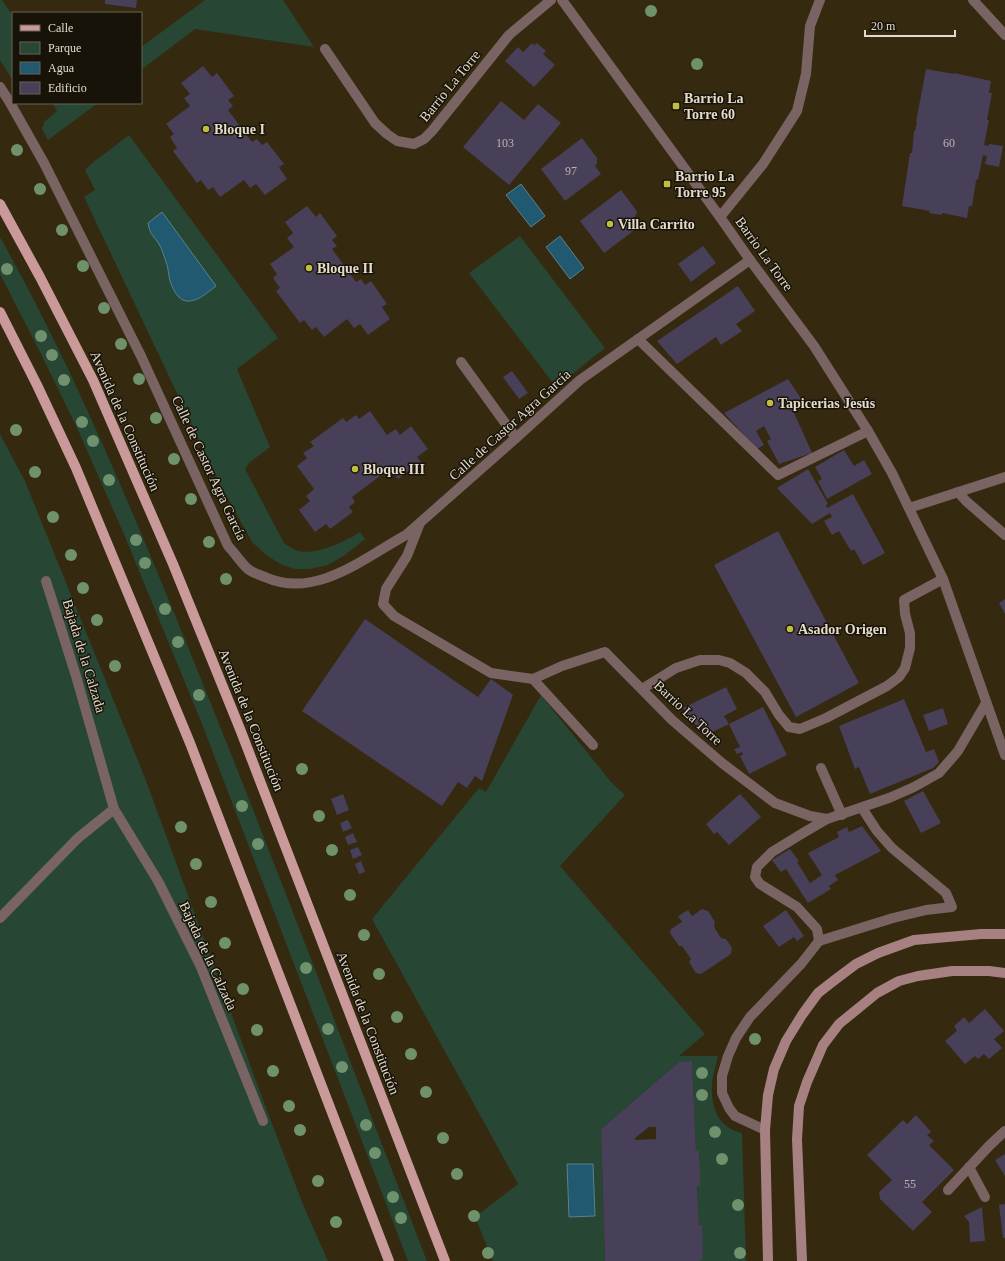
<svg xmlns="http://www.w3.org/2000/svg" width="1005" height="1261" viewBox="0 0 1005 1261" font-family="'Times New Roman',serif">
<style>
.green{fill:#274633}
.water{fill:#215a70;stroke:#5b818c}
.building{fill:#483f59;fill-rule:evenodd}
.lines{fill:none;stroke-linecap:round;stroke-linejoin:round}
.service{stroke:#7a6363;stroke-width:10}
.minor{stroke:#7a6363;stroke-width:10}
.secondary{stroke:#a78182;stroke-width:10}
.primary{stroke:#ca999a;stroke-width:10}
.tree{fill:#6f926c}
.poi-dot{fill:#c0be40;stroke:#181308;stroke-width:1.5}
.labels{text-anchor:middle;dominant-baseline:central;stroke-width:3;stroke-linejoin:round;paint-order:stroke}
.number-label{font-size:12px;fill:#bcb4af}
.street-label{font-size:14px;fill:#e3dbcc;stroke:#181308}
.poi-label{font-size:14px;font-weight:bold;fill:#e3dbcc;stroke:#181308;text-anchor:start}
</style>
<rect width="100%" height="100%" fill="#35290f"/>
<g class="green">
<polygon points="0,0 2,0 13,16 13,81 0,60"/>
<polygon points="205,0 283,0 314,47 195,29 141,70 141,47"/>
<polygon points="52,103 98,103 48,140 42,129 44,122 57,111"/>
<path d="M129 135 278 338 237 369 270 447 249 463 245 469 284 543C287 545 291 548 295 550 314 557 344 542 360 532L365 539 345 555 328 565 310 569H295L282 565 266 555 252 542 220 484 84 197 95 190 85 170 91 164Z"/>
<polygon points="520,236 605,348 556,387 469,273"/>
<path d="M0 237C73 367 130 505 186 642 270 847 347 1055 427 1261H408L200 719 123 532 78 430 40 352 0 274Z"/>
<polygon points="0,434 25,481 145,778 266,1108 304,1207 328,1261 0,1261"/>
<path d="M541 695 611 782 625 795 560 866 705 1034 679 1056H718C716 1066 712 1076 712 1087 711 1108 719 1128 742 1133L746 1261H700V1260L703 1259V1255L699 1225 697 1186 700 1168 699 1151 696 1150 692 1061 679 1062 601 1129 605 1261H493L475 1217 518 1184 372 919 479 788 486 792Z"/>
</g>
<g class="water">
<polygon points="521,184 545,216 531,227 506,195"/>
<path d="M162 212 216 286C201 298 183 313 172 286 168 278 169 269 166 262 164 256 162 249 159 244 153 235 150 235 148 223Z"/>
<polygon points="560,236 584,268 570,279 546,247"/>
<polygon points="567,1164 593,1164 595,1216 569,1217"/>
</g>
<g class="building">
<polygon points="105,0 137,0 136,8 105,4"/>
<polygon points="532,43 534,45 537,43 546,51 543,54 555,65 534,87 505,61 518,47 523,52"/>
<polygon points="203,66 212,77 217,73 234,96 228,100 233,106 228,110 252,142 257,139 262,145 267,142 284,164 279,167 287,179 265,195 256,184 250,188 244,180 220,197 213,187 208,190 201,180 197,183 173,151 177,148 170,137 174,134 166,124 190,106 184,98 190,94 181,83"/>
<polygon points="926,69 954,74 954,73 991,81 989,93 992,93 987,120 989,120 984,145 989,146 989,144 1003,146 999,167 985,164 987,156 983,155 978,180 977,179 976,181 972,206 969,206 967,218 942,213 942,215 929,213 930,211 902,206 910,153 912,153 914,131 915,131 917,122 916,122"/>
<polygon points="501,101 524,120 538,104 561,123 509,185 463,147"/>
<polygon points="582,138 597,158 597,163 595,166 601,174 565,201 541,169"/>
<polygon points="621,190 636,210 637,213 634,218 640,226 604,253 580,221"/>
<polygon points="307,206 316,217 320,213 337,236 332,240 337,246 332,249 356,282 361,279 365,285 371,281 387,304 382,307 390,319 368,335 360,324 354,328 347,319 324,337 316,327 312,330 304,320 300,323 276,291 280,288 273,278 277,274 270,264 294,247 287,238 293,233 285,222"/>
<polygon points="703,246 716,263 691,282 678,264"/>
<polygon points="738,286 755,311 736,324 742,331 721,345 716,337 677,364 657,341"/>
<polygon points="512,371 528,393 519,399 503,377"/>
<polygon points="788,379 802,400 791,406 812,453 779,464 767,441 771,439 764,426 756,431 764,445 757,449 724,413"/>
<polygon points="370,411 387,435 396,429 400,435 411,426 428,449 417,457 421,462 398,479 394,474 388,478 384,473 352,497 355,502 349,507 353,512 330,529 326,524 315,532 299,510 310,501 306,496 314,489 297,466 307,458 303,453 314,446 310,442 343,418 346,422 356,415 359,419"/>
<polygon points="844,450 854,466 864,460 872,474 827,499 818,481 822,479 815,467"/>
<polygon points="808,469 828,504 826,505 827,508 853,494 885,553 863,565 854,549 851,551 839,531 832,535 824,521 832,517 830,513 812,524 777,488"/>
<polygon points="778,531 859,683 796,717 714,565"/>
<polygon points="1005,599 1005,614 999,603"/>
<polygon points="365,619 478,697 491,679 513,695 482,781 475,776 467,788 458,782 442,806 302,711"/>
<polygon points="726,687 737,709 724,716 729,724 763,707 787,755 749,774 740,756 743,754 742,752 737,754 734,749 740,747 729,724 704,736 683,708"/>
<polygon points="904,699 926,752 934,749 939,762 933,768 870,794 859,767 855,769 839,726"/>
<polygon points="943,708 948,724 929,731 923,715"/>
<polygon points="923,791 941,823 921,833 904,801"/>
<polygon points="343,794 349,810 337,815 331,799"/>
<polygon points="740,794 761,817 729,845 717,832 714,834 706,824"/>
<polygon points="348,820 352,828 343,832 340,823"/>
<polygon points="862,826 881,851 835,875 838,880 829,886 831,889 808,903 786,869 781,872 772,860 790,849 799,861 797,862 810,883 822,875 808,853 839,837 837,832 847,827 849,832"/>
<polygon points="353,833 357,842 348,845 345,837"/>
<polygon points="358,847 362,855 353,859 350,850"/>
<polygon points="361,861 365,872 359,874 355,864"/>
<polygon points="702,909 708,911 715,922 714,927 721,938 726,939 732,948 731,954 701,974 696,973 689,962 691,959 682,946 679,946 670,933 671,929 682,922 678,916 688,910 692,916"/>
<polygon points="786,910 804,936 797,941 794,937 779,947 763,926"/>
<polygon points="985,1009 1004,1031 994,1039 1002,1048 989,1059 984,1054 978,1059 975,1056 965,1064 945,1041 957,1031 954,1026 964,1017 969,1023"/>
<path d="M692 1061 696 1150 699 1151 700 1168V1186H697L699 1225H702L703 1259 700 1260V1261H605L601 1129 679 1062ZM649 1127H656V1139L635 1140V1138Z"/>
<polygon points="916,1115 931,1132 927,1135 934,1141 929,1145 954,1170 922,1202 932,1212 913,1231 880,1199 879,1192 892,1180 867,1155 903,1120 907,1124"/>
<polygon points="1005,1154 1005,1176 995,1160"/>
<polygon points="1005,1204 1005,1238 1003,1238 999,1205"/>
<polygon points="982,1207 985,1241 970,1242 969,1222 964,1216"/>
</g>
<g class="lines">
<g class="service">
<polyline points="461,362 516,438"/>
<polyline points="642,689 676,668 700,660 719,660 730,663 746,673 765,692 779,715 789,727 800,729 826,718 887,686 899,677 905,668 910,648 910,633 905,614 904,600 943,579"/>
</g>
<g class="minor">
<polyline points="562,0 720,217 750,260 814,346 868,431 892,473 943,579 1005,755"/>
<polyline points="973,0 1005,35"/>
<polyline points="325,49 375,123 387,134 397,141 414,144 424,139 432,131 509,35 551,0"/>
<path d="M0 87 9 101 44 163 141 356 228 546C235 553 241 563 248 569 253 573 260 575 265 577 315 600 364 558 406 535L516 438 580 380 750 260"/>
<polyline points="720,217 763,164 797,111 806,74 810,26 820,0"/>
<polyline points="638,339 778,475 868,431"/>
<polyline points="958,492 966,501 1005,535"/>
<polyline points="909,508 1005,477"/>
<polyline points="420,523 407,556 386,589 383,604 394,616 491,673 533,679 562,666 605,652 672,720 722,763 775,803 810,816 827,819"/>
<polyline points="46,581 76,676 114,809 158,881 200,965 263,1121"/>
<polyline points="533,679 593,745"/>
<polyline points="821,768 842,815"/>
<polyline points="0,918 78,838 114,809"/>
<polyline points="819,941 893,918 926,910 952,907 946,893 892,848 877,831 862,808"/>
<polyline points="765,1130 735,1116 729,1108 722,1093 722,1076 728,1056 736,1038 750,1017 801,964 819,941 817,929 797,907 760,884 755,877 757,867 772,852 803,833 827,819 889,798 914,787 939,773 958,751 986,703"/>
<polyline points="969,1167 985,1197"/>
<polyline points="948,1190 989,1146 1005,1131"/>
</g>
<g class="secondary">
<polyline points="768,1261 765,1130 768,1095 774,1069 786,1041 802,1015 818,993 836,979 856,964 878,953 914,940 981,934 1005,934"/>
<polyline points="802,1261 797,1139 799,1106 807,1082 823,1045 839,1024 877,993 899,981 918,976 952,971 989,971 1005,973"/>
</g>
<g class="primary">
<polyline points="0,204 40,277 93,380 173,564 240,729 445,1261"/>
<polyline points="0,312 37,385 76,468 190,743 389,1261"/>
</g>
</g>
<g class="tree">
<circle cx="651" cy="11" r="6"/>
<circle cx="697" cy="64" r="6"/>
<circle cx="17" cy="150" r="6"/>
<circle cx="40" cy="189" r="6"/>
<circle cx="62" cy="230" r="6"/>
<circle cx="83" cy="266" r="6"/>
<circle cx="7" cy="269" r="6"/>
<circle cx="104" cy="308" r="6"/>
<circle cx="41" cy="336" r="6"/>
<circle cx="121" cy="344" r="6"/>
<circle cx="52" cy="355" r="6"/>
<circle cx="139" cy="379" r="6"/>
<circle cx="64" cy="380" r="6"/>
<circle cx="156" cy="418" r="6"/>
<circle cx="82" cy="422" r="6"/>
<circle cx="16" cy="430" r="6"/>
<circle cx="93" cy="441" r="6"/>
<circle cx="174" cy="459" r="6"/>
<circle cx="35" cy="472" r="6"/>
<circle cx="109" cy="480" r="6"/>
<circle cx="191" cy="499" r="6"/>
<circle cx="53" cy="517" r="6"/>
<circle cx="136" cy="540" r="6"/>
<circle cx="209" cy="542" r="6"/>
<circle cx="71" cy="555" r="6"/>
<circle cx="145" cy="563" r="6"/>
<circle cx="226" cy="579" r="6"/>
<circle cx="83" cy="588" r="6"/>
<circle cx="165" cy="609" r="6"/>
<circle cx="97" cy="620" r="6"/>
<circle cx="178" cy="642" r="6"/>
<circle cx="115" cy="666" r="6"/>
<circle cx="199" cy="695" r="6"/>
<circle cx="302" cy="769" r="6"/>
<circle cx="242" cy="806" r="6"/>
<circle cx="319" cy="816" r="6"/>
<circle cx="181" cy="827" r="6"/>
<circle cx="258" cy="844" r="6"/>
<circle cx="332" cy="850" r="6"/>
<circle cx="196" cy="864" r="6"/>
<circle cx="350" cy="895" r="6"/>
<circle cx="211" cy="902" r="6"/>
<circle cx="364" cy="935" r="6"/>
<circle cx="225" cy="943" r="6"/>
<circle cx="306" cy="968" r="6"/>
<circle cx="379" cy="974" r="6"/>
<circle cx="243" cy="989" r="6"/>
<circle cx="397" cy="1017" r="6"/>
<circle cx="328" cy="1029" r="6"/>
<circle cx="257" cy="1030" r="6"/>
<circle cx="755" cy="1039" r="6"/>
<circle cx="411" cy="1054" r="6"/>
<circle cx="342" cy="1067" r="6"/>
<circle cx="273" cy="1071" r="6"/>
<circle cx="702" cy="1073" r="6"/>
<circle cx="426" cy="1092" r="6"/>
<circle cx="702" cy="1095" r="6"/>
<circle cx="289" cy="1106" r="6"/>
<circle cx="366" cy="1125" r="6"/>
<circle cx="300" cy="1130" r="6"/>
<circle cx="715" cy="1132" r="6"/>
<circle cx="443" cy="1138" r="6"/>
<circle cx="375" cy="1153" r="6"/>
<circle cx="722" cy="1159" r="6"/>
<circle cx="457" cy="1174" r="6"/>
<circle cx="318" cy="1181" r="6"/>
<circle cx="393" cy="1197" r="6"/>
<circle cx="738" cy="1205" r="6"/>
<circle cx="474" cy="1216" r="6"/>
<circle cx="401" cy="1218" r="6"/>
<circle cx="336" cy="1222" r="6"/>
<circle cx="488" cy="1253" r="6"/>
<circle cx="740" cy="1253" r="6"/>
</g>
<g class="poi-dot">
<rect x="672" y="102" width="8" height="8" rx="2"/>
<circle cx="206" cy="129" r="4"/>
<rect x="663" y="180" width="8" height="8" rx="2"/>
<circle cx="610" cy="224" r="4"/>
<circle cx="309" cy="268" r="4"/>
<circle cx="770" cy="403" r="4"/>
<circle cx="355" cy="469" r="4"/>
<circle cx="790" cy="629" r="4"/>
</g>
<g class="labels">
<g class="number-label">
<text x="505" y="143">103</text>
<text x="949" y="143">60</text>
<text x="571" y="171">97</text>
<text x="910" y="1184">55</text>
</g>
<g class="street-label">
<text transform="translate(450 86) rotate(-51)">Barrio La Torre</text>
<text transform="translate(764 254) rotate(54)">Barrio La Torre</text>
<text transform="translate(125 421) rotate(66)">Avenida de la Constitución</text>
<text transform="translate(510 425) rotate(-42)">Calle de Castor Agra García</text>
<text transform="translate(209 468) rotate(65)">Calle de Castor Agra García</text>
<text transform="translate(84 656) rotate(73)">Bajada de la Calzada</text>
<text transform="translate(688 713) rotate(43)">Barrio La Torre</text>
<text transform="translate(251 720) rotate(68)">Avenida de la Constitución</text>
<text transform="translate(208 956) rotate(65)">Bajada de la Calzada</text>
<text transform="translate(368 1023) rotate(69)">Avenida de la Constitución</text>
</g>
<g class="poi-label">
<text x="684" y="98">Barrio La<tspan x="684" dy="16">Torre 60</tspan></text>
<text x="214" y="129">Bloque I</text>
<text x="675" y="176">Barrio La<tspan x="675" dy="16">Torre 95</tspan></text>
<text x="618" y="224">Villa Carrito</text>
<text x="317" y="268">Bloque II</text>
<text x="778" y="403">Tapicerias Jesús</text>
<text x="363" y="469">Bloque III</text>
<text x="798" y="629">Asador Origen</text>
</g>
</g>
<rect x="12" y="12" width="130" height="92" fill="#181308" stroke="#696356"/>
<rect x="20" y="25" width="20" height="6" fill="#ca999a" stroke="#696356"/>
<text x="48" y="32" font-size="12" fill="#e3dbcc">Calle</text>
<rect x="20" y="42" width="20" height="12" fill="#274633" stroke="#696356"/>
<text x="48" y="52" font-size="12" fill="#e3dbcc">Parque</text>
<rect x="20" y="62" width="20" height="12" fill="#215a70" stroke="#696356"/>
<text x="48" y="72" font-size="12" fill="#e3dbcc">Agua</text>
<rect x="20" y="82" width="20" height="12" fill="#483f59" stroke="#696356"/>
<text x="48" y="92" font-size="12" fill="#e3dbcc">Edificio</text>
<path d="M865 30v6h90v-6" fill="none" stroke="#e3dbcc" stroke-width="2"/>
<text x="871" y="30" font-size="12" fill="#e3dbcc" stroke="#181308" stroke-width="3" paint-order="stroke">20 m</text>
</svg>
